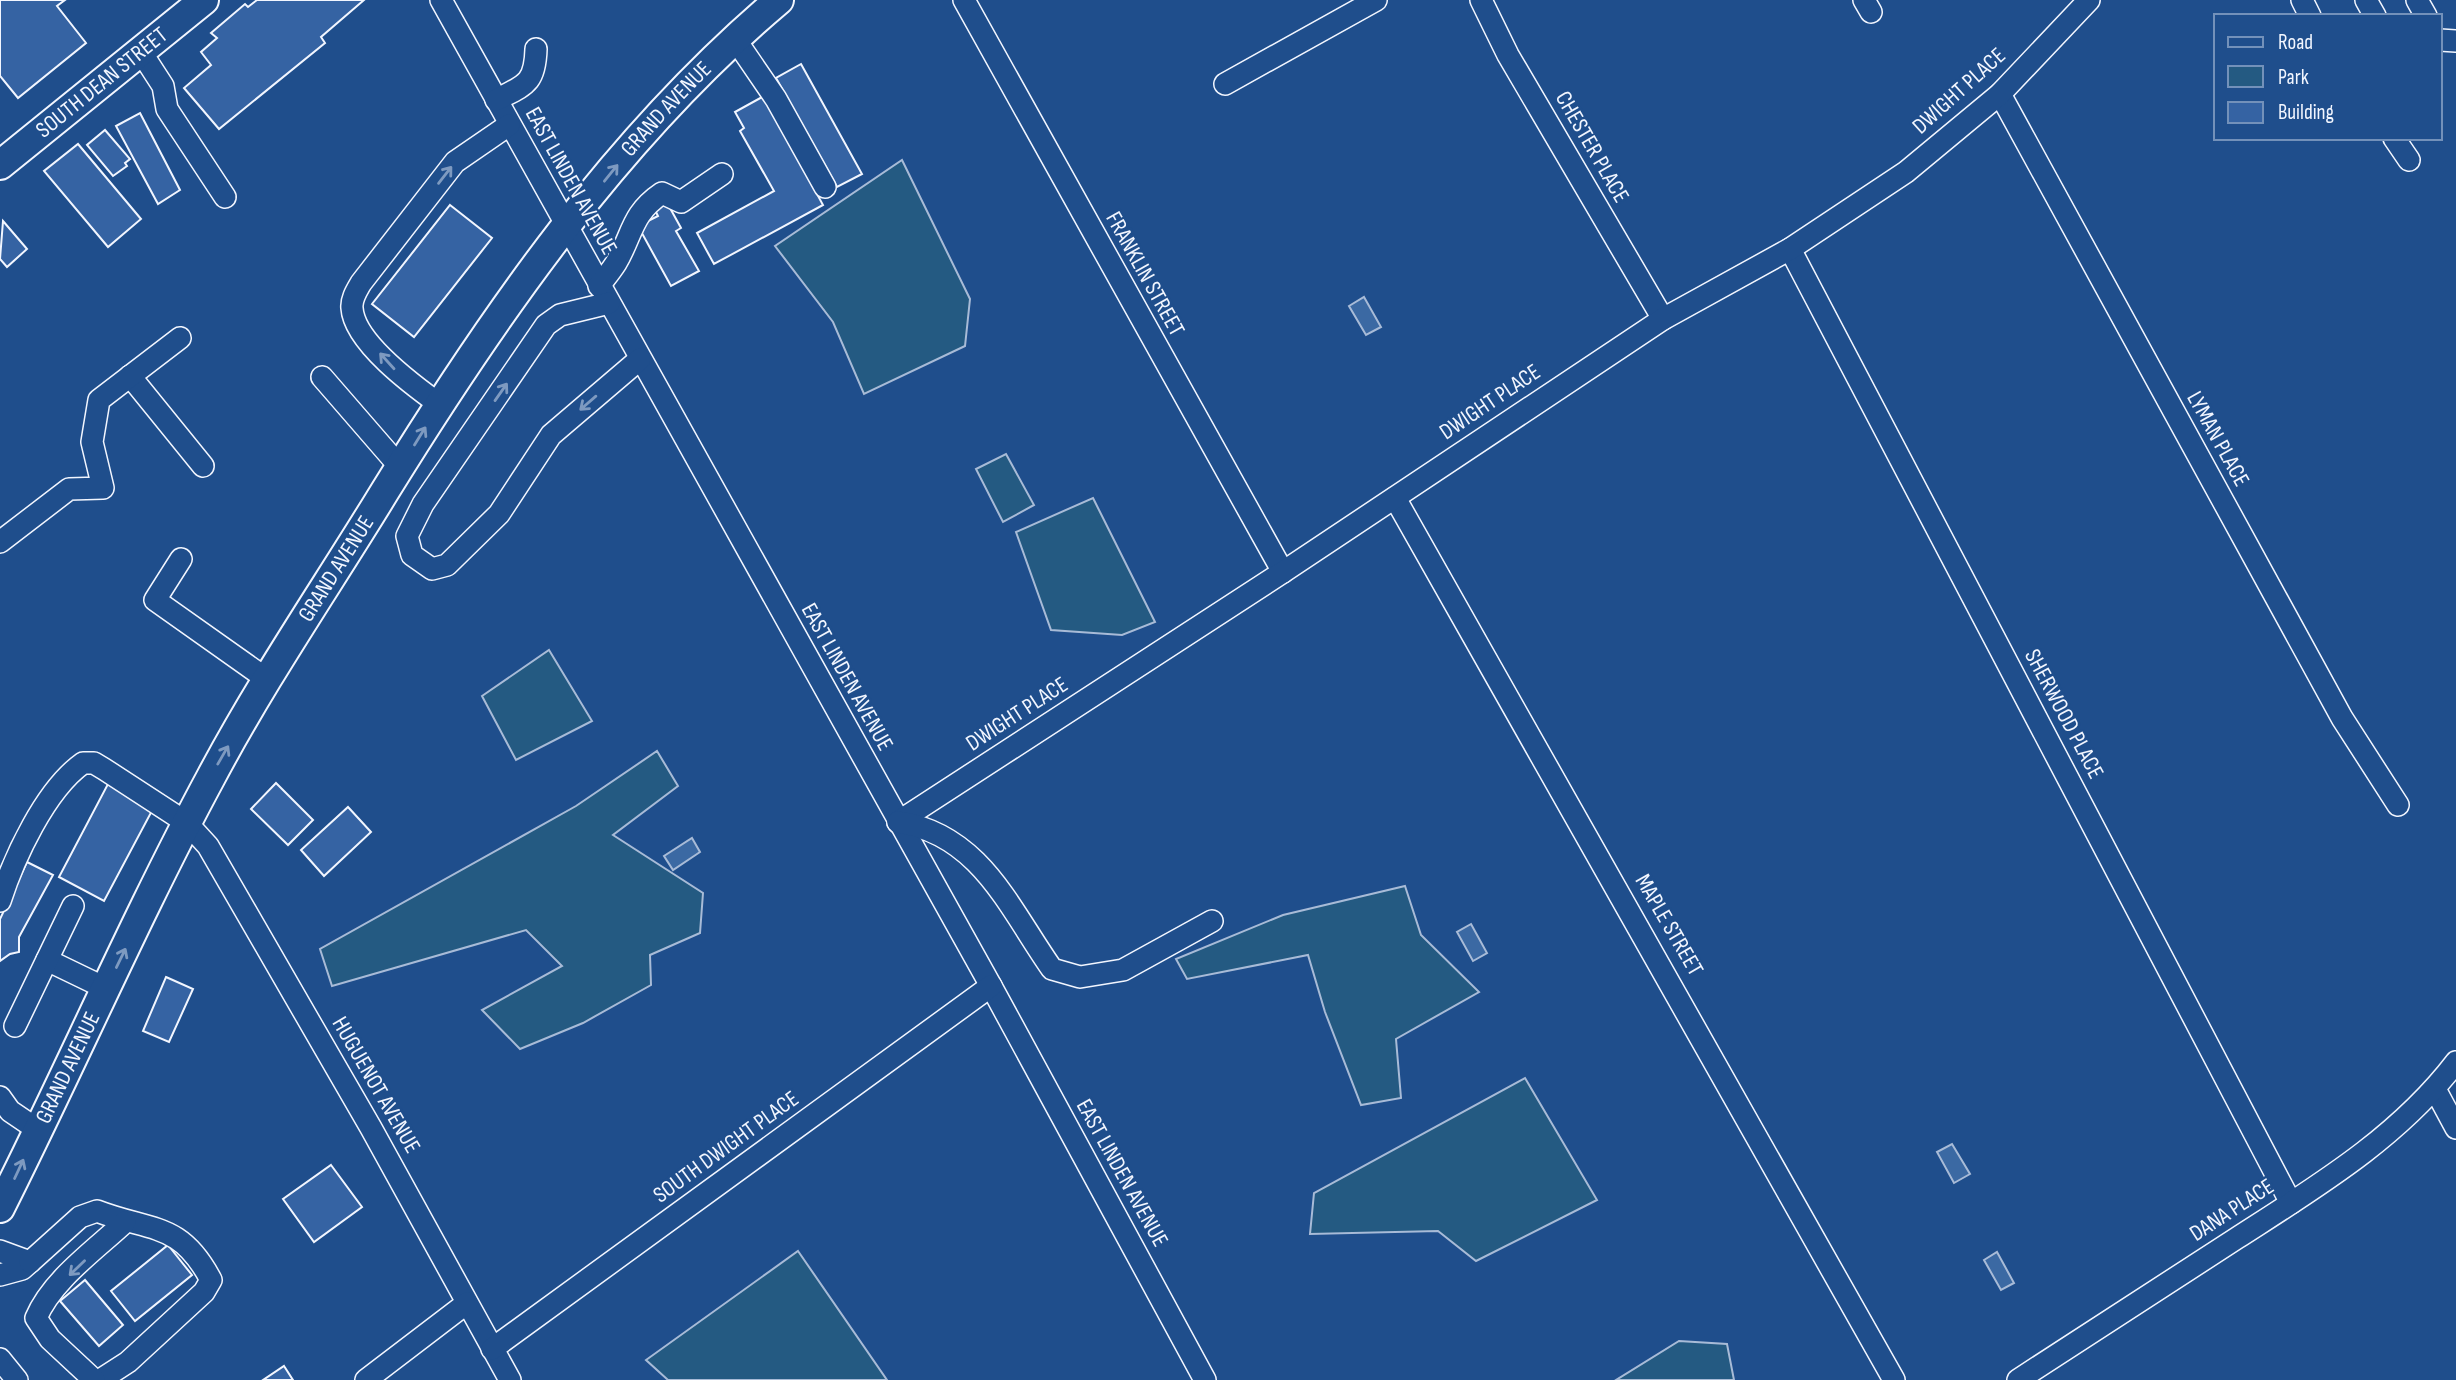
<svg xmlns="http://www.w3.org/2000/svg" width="2456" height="1380" viewBox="0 0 2456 1380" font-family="'Sofia Sans Condensed',sans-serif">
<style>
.green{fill:#245a82;stroke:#a8bbd7;stroke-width:2}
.water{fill:#3b69a3;stroke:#a8bbd7;stroke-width:2}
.building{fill:#3563a3;stroke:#f2f6ff;stroke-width:2}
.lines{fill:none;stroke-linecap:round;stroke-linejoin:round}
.minor-casing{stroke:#f2f6ff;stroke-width:24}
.major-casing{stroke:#f2f6ff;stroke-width:32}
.minor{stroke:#1f4e8c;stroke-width:21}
.major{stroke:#1f4e8c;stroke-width:28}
.oneway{stroke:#7e9ac0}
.labels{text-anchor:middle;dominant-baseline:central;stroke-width:5;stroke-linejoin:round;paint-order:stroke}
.street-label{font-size:23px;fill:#f2f6ff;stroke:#1f4e8c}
</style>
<rect width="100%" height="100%" fill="#1f4e8c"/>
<g class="green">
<polygon points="902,160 970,299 965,346 864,394 833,322 775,246"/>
<polygon points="1006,454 1034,505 1003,522 976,469"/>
<polygon points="1093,498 1155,622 1122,635 1051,630 1016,532"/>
<polygon points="549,650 592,721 516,760 482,696"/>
<polygon points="657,751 678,786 613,835 703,893 700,933 650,955 651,985 583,1023 520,1049 482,1010 562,966 526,930 332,986 320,949 576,806"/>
<polygon points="1405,886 1421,935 1479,992 1396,1039 1401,1098 1361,1105 1325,1012 1308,955 1187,979 1176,959 1283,915"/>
<polygon points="1525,1078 1597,1200 1476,1261 1438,1231 1310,1234 1314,1193"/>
<polygon points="798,1251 887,1380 668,1380 646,1360"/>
<polygon points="1679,1341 1727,1344 1734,1380 1616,1380"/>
</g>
<g class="water">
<polygon points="1364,297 1381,327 1366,335 1349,306"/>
<polygon points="692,838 700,852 673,870 664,856"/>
<polygon points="1471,924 1487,953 1473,961 1457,932"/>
<polygon points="1952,1144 1970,1174 1954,1183 1937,1152"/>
<polygon points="1997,1252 2014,1283 2001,1290 1984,1260"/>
</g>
<g class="building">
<polygon points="0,0 65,0 57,6 86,43 18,98 0,76"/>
<polygon points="257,0 364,0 321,37 325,43 219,129 184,88 211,65 201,52 217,38 211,33 245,4 248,7"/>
<polygon points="801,64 862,174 837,187 776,78"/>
<polygon points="764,96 823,205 714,264 697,233 774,191 740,131 744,128 735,112"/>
<polygon points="140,113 180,190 158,204 116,126"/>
<polygon points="105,130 130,159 125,163 127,166 113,176 87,145"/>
<polygon points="78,144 141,219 108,247 44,171"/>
<polygon points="665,199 681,228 676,231 699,271 671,286 638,226 658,216 653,206"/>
<polygon points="450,205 492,238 414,337 372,304"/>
<polygon points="3,221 27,249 7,267 0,259"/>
<polygon points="109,782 154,807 104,901 59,877"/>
<polygon points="276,783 313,820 288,845 251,809"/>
<polygon points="348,807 371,832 324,876 301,850"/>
<polygon points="27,862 53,875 19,937 19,952 10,954 0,961 0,919"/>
<polygon points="166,977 193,989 169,1042 143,1031"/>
<polygon points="331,1165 362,1207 314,1242 283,1199"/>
<polygon points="168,1245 192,1275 135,1321 111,1291"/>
<polygon points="85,1280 123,1325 99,1346 60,1301"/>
<polygon points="284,1366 293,1380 263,1380"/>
</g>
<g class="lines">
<g class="minor-casing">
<g id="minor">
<polyline points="441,0 991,986 1205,1380"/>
<polyline points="964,0 1283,572"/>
<polyline points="1481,0 1508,55 1663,319"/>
<polyline points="1864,0 1871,12"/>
<polyline points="2302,0 2310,16"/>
<polyline points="2366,0 2375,16"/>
<polyline points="2417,0 2426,16"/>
<polyline points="735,39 776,99 825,187"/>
<polyline points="2440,40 2456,41"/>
<polyline points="141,52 163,86 167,109 225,197"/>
<polyline points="1225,84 1376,0"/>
<polyline points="2000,94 2342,718 2398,805"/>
<path d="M496 100C525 85 535 84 536 49"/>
<polyline points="2394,138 2409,160"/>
<polyline points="1790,249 2291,1203"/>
<path d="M599 286C605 278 611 271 616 263 633 234 631 214 662 193L681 202 722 174"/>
<polyline points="609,303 560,315 546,325 423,504 407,536 412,555 432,569 447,565 499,514 551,435 640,359"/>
<polyline points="130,376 203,466"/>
<polyline points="322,377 400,467"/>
<path d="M439 404C414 386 354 342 352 308 351 299 357 290 361 283L455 162 509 125"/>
<polyline points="1395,498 1894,1380"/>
<polyline points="0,542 69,489 103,488 92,442 99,400 180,338"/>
<polyline points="181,559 155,600 268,680"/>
<polyline points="898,822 1283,572 1663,319 1790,249 1906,172 2000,94 2089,0"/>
<path d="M898 822C980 834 1009 908 1052 969L1080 977 1123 970 1212 921"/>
<path d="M0 901C14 858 45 790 83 763H94L104 769 187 823 208 846 371 1128 510 1380"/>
<polyline points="47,960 105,988"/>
<polyline points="15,1026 73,906"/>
<polyline points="2435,1089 2456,1128"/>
<polyline points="0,1097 10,1111 38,1130"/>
<polyline points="0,1251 30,1262 22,1269 0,1275"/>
<path d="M30 1262 80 1217 97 1211C151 1232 180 1221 211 1280L204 1292 128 1362 100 1380"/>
<polyline points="492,1349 991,986"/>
<polyline points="0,1359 17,1380"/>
<path d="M94 1380 50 1339 36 1318C52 1280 95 1250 125 1222"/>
<polyline points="366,1380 467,1303"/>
<path d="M2018 1380C2091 1333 2164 1286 2237 1238 2316 1187 2398 1138 2456 1062"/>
</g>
</g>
<g class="major-casing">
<g id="major">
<path id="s1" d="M0 165 204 0"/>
<path id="s2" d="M0 1208C72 1065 135 918 211 777 263 679 327 586 385 491 495 313 618 136 779 0"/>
</g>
</g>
<use href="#minor" class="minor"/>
<use href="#major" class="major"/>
</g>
<defs><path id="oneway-shaft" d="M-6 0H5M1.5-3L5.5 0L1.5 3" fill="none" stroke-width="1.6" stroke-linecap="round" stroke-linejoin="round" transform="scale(1.75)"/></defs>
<g class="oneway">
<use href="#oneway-shaft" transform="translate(611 173) rotate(-51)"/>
<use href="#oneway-shaft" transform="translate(445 175) rotate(-52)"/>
<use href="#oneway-shaft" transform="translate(387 361) rotate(-132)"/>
<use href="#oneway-shaft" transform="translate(501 392) rotate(-55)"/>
<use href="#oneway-shaft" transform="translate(588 403) rotate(139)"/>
<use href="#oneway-shaft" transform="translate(420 436) rotate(-58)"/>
<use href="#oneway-shaft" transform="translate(223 755) rotate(-60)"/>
<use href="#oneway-shaft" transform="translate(121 958) rotate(-64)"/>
<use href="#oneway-shaft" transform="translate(19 1169) rotate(-65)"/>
<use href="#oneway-shaft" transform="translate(77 1268) rotate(136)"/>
</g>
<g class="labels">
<g class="street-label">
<text stroke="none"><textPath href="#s1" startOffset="131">SOUTH DEAN STREET</textPath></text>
<text transform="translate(1959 91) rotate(-42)">DWIGHT PLACE</text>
<text stroke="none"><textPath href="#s2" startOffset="1290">GRAND AVENUE</textPath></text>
<text transform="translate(1592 147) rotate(60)">CHESTER PLACE</text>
<text transform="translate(571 181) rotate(61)">EAST LINDEN AVENUE</text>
<text transform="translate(1145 274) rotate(61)">FRANKLIN STREET</text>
<text transform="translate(1490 402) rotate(-34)">DWIGHT PLACE</text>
<text transform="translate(2218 439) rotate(61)">LYMAN PLACE</text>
<text stroke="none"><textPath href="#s2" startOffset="723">GRAND AVENUE</textPath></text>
<text transform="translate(847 677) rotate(61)">EAST LINDEN AVENUE</text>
<text transform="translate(1017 714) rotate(-33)">DWIGHT PLACE</text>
<text transform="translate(2064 714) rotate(62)">SHERWOOD PLACE</text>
<text transform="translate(1669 925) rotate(60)">MAPLE STREET</text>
<text stroke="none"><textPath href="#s2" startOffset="156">GRAND AVENUE</textPath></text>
<text transform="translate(376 1085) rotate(60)">HUGUENOT AVENUE</text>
<text transform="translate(726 1147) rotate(-36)">SOUTH DWIGHT PLACE</text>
<text transform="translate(1122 1173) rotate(61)">EAST LINDEN AVENUE</text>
<text transform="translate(2232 1210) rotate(-33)">DANA PLACE</text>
</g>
</g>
<rect x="2214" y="14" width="228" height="126" fill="#1f4e8c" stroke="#7391ba" stroke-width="2"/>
<rect x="2228" y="37" width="35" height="10" fill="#1f4e8c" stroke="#7391ba" stroke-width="2"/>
<text x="2278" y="49" font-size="21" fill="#f2f6ff">Road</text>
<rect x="2228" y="66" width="35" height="21" fill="#245a82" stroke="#7391ba" stroke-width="2"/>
<text x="2278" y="84" font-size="21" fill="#f2f6ff">Park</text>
<rect x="2228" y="102" width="35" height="21" fill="#3563a3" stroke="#7391ba" stroke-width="2"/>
<text x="2278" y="119" font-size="21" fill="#f2f6ff">Building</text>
</svg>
